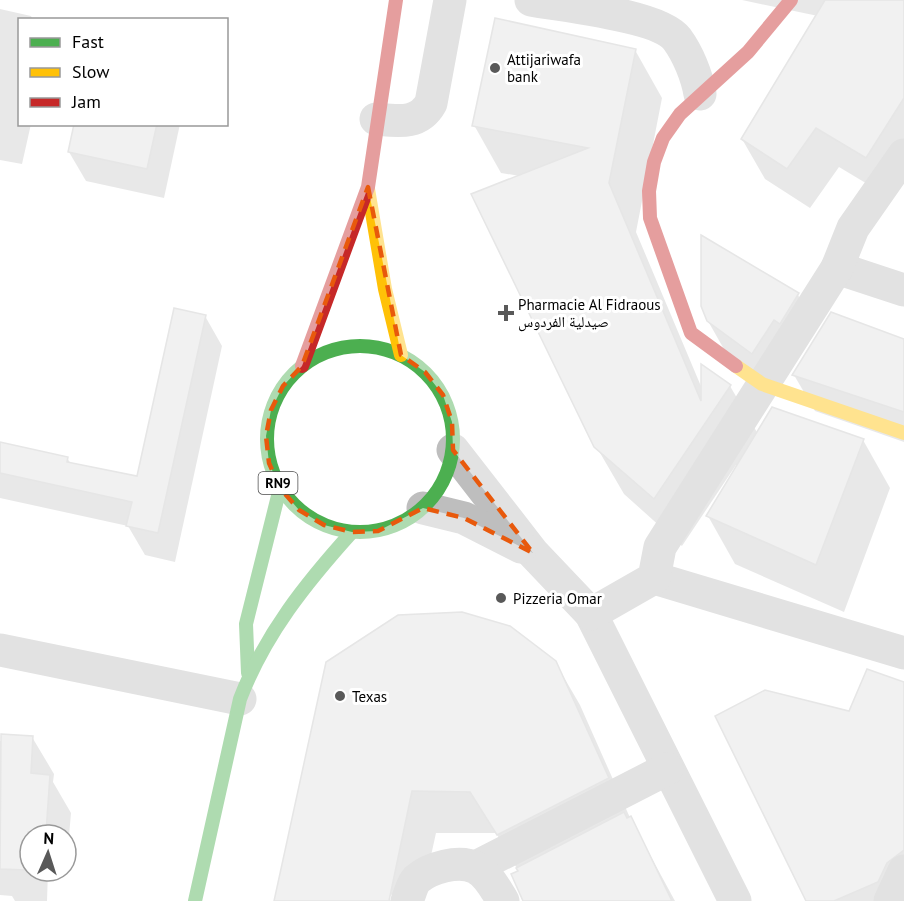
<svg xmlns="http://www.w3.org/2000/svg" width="904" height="901" viewBox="0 0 904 901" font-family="'PT Sans','Noto Naskh Arabic',sans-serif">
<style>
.shadow{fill:#0003}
.building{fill:#dfdfdf;stroke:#c7c7c7;stroke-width:1.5}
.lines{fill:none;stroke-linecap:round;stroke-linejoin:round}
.street{stroke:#bebebe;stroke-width:33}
.fast{stroke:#4caf50;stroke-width:14}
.slow{stroke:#ffc107;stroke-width:14}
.jam{stroke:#c62828;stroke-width:14}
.marked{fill:none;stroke:#e8590c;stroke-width:4.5;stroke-dasharray:12 8;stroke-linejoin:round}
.poi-dot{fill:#595959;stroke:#fff;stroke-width:2}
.labels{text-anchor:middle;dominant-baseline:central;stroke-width:6;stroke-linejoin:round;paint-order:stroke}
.shield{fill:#fff;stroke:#4c4c4c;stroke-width:1.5}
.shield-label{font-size:14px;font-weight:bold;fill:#000}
.poi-label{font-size:15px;fill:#000;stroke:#fff;text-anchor:start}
</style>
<rect width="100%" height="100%" fill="#fff"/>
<g class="shadow">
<polygon points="742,0 904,0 904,174 889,197 839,167 810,208 765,179 742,139 818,16"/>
<polygon points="0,9 31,16 33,20 20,20 20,124 31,124 22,164 0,160"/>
<polygon points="635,50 662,98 636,232 703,391 730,386 758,434 863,440 890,488 844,612 735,564 708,516 738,466 736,465 682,546 624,494 596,446 520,176 501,173 474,125"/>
<polygon points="75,124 180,124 164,198 86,181 69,152"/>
<polygon points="798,295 814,324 769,382 725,351 708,321"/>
<polygon points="205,316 222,346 175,562 145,555 128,526 0,498 0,444 67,458 71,464 139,478"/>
<polygon points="904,341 904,442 815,411 794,375"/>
<polygon points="555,662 580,705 631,820 675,901 525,901 519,872 496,833 436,833 421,901 395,901 387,887 384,889 391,901 276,901"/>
<polygon points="904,683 904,901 808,901 849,712"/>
<polygon points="32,737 54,774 53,782 71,813 66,870 66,835 30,835 30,871 48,871 47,901 15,901 12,896 0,895 0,741"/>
</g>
<g class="building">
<polygon points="825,0 904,0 904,98 866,158 816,128 787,169 741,139"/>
<polygon points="495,18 636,49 609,183 701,401 701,364 731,385 654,499 594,447 471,194 588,148 472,126"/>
<polygon points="74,124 157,124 147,169 68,152"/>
<polygon points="701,235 799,293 780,324 774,320 752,354 707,321 701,306"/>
<polygon points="174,308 206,315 158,533 126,526 132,502 0,473 0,442 68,457 67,462 137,476"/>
<polygon points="831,312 904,339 904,412 792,375"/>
<polygon points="772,407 864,439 816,565 706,516"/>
<polygon points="462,612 510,626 556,661 609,778 497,835 470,792 412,791 389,901 274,901 326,662 398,615"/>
<polygon points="867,669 904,682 904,850 887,863 878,882 834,901 806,901 715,716 765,690 849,711"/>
<polygon points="1,734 33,736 31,773 50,775 46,833 28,832 26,870 0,869"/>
<polygon points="624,812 627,818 631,816 672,901 523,901 511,874 518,871 516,868"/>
</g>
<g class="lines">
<g class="street">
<path d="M531 0C563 6 659 15 677 39 688 54 697 76 700 94"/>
<path d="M376 119C398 121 419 125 431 103L450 0"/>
<polyline points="837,268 904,290"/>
<polyline points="453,450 533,553 591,614 735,901"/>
<polyline points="423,508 464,518 521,547"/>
<polyline points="654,578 904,653"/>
<polyline points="591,614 654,578 660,547 837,268 853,228 904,155"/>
<polyline points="0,650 240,699"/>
<polyline points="476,867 667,769"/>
<path d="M407 901C410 894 412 884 417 879 430 868 459 859 476 868 488 874 496 890 503 901"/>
<polyline points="890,901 904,871"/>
</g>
<g class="fast">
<circle cx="360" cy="439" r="93"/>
<polyline points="248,673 246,624 280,488"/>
<path d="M195 901 240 699C265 634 306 583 352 532"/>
</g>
<g class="slow">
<polyline points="368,189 385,289 401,355"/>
<polyline points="736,366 762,384 904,433"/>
</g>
<g class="jam">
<polyline points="302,366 368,187 396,0"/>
<polyline points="736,366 691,333 650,218 649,191 654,162 663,138 680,114 748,52 791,0"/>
</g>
</g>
<path d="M0 0H904V901H0ZM368 187 401 355 425 372 443 395 452 422 453 450 533 553 464 518 423 508 378 531 352 532 324 525 299 510 280 488 269 463 266 436 271 410 283 386 302 366Z" fill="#fff" fill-opacity=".55" fill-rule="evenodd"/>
<path class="marked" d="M368 187 401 355 425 372 443 395 452 422 453 450 533 553 464 518 423 508 378 531 352 532 324 525 299 510 280 488 269 463 266 436 271 410 283 386 302 366Z"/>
<g class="poi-dot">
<circle cx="495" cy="68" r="6"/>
<path d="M503 304h6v6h6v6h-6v6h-6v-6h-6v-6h6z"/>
<circle cx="501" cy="598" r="6"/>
<circle cx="340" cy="696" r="6"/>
</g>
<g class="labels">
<rect class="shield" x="258.5" y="472" width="39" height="22" rx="4.5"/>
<g class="shield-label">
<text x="278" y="483">RN9</text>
</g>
<g class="poi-label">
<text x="507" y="59">Attijariwafa<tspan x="507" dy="17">bank</tspan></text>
<text x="518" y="304">Pharmacie Al Fidraous<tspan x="518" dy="17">صيدلية الفردوس</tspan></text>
<text x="513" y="598">Pizzeria Omar</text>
<text x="352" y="696">Texas</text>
</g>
</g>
<rect x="18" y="18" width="210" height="108" fill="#ffffff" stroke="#999999" stroke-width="1.5"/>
<rect x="30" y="38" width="30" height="9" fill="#4caf50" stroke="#999999" stroke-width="1.5"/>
<text x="72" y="48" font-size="18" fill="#000000">Fast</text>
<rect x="30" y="68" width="30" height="9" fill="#ffc107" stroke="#999999" stroke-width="1.5"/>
<text x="72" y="78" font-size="18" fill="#000000">Slow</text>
<rect x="30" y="98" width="30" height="9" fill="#c62828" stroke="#999999" stroke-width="1.5"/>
<text x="72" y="108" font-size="18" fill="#000000">Jam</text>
<g transform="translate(48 853) rotate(3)"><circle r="28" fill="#ffffff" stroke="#999999" stroke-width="1.5"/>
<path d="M0-4.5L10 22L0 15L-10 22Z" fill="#595959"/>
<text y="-9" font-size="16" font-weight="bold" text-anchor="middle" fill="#000000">N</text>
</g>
</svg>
